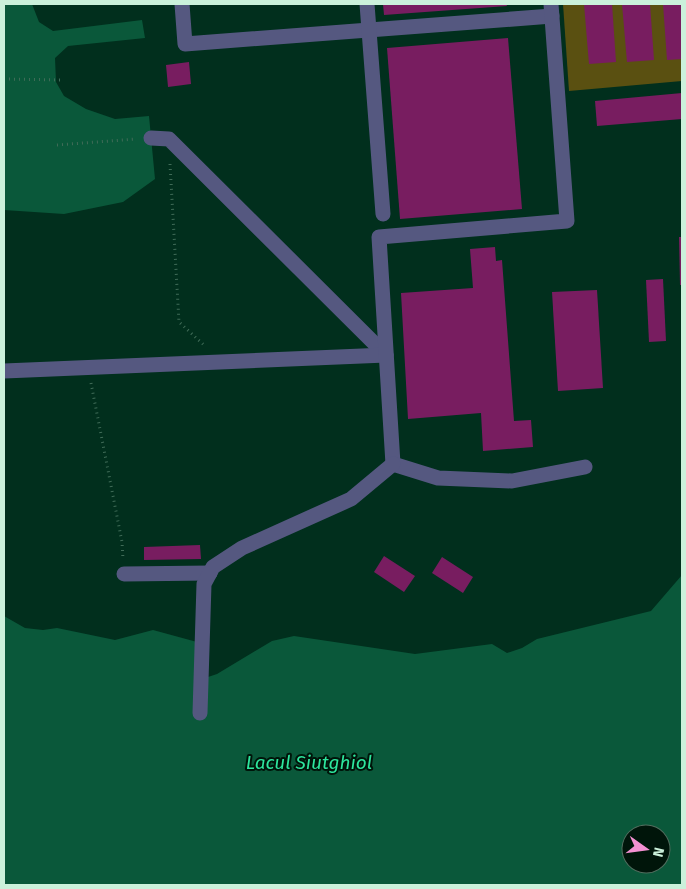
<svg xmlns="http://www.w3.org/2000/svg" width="686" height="889" viewBox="0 0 686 889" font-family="'Fira Sans',sans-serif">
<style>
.green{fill:#5a5011}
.water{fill:#0a583a;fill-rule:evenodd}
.building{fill:#781d60}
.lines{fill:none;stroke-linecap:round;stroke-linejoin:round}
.path{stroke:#406c58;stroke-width:3;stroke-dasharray:1 4;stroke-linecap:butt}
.minor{stroke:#555880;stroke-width:15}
.labels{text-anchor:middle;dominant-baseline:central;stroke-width:4;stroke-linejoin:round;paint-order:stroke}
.water-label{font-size:19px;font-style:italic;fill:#2de79e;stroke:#00150a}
</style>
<rect width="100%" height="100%" fill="#012f1d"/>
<polygon class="green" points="563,4 682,4 682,81 569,91"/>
<g class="water">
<polygon points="4,4 32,4 39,22 53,31 142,20 145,38 68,46 55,58 56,82 64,96 86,109 115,119 149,116 155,179 123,202 64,214 4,210"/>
<path d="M682 575V885H4V616L25 628 43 630 57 628 115 640 153 630 197 642 199 680 217 674 272 641 294 636 415 654 492 644 507 653 522 648 537 639 651 611ZM631 834H661V864H631Z"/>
</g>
<g class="building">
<polygon points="383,4 506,4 507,6 384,15"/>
<polygon points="584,4 612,4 616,62 589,64"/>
<polygon points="622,4 650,4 654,60 627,62"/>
<polygon points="663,4 682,4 682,59 667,60"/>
<polygon points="508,38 522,209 400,219 387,48"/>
<polygon points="189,62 191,84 168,87 166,65"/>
<polygon points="682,93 682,119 597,126 595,101"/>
<polygon points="679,237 682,237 682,285 680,285"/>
<polygon points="495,247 496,261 502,260 514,421 531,420 533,447 483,451 481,413 408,419 401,293 473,288 470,249"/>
<polygon points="663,279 666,341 649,342 646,280"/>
<polygon points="597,290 603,388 558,391 552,292"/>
<polygon points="200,545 201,559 144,560 144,547"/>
<polygon points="384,556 415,576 404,592 374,572"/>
<polygon points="442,557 473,577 463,593 432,573"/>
</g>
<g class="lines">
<g class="path">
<polyline points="4,79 62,80"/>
<polyline points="57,145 136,139"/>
<polyline points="170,164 179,322 205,346"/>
<polyline points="91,383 122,542 123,559"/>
</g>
<g class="minor">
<polyline points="182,4 185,44 552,16"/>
<polyline points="367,4 383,214"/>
<polyline points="151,138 169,139 386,355"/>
<polyline points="4,371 386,355"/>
<polyline points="393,464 379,237 567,221 551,4"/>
<polyline points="393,464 438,478 512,481 585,467"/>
<polyline points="124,574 210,573"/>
<polyline points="200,713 204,584 213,567 242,548 351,499 393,464"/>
</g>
</g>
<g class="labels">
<g class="water-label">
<text x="309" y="762">Lacul Siutghiol</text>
</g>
</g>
<rect width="686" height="889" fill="none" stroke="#cbf1db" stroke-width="10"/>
<g transform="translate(646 849) rotate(104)"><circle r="24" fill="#00150a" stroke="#516d5e"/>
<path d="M0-4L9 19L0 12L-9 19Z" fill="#f491d3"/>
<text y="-8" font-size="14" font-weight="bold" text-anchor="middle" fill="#cbf1db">N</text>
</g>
</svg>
